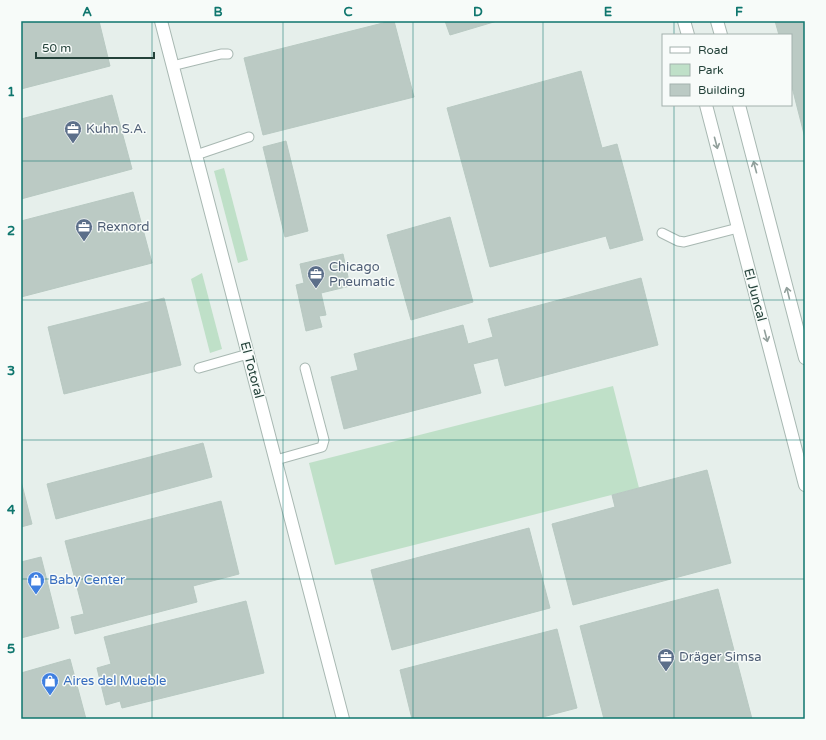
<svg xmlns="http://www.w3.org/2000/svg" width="826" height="740" viewBox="0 0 826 740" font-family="'Varela Round',sans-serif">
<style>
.green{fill:#bfe0c8}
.building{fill:#bbcac4;stroke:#b8c9c2}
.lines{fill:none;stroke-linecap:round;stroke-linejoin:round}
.lane-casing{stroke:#a8b8b2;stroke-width:11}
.street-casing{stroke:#a8b8b2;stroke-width:14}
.lane{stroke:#fff;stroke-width:9}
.street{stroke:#fff;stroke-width:12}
.oneway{stroke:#92a09c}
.grid{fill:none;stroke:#0f766e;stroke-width:1;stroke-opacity:0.55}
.labels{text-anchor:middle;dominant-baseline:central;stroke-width:3;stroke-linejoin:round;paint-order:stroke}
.service-label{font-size:13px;fill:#4e5e75;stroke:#f7fbf9;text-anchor:start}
.street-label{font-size:13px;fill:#24423a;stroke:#f7fbf9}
.shop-label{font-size:13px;fill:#366cbe;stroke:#f7fbf9;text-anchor:start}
.neatline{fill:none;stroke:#0f766e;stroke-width:1.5}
.grid-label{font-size:13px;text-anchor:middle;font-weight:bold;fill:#0f766e}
</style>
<rect width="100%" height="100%" fill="#e6efeb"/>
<g class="green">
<polygon points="224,168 248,260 238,263 214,171"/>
<polygon points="202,273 222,349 210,353 191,279"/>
<polygon points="613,386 639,488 335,565 309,463"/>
</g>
<g class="building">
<polygon points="21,21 99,21 110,66 21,89"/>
<polygon points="391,21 394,21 414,97 263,135 244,58"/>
<polygon points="445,21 497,21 450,35"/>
<polygon points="775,21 805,21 805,138 791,83 791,35 779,35"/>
<polygon points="581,71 602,148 617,144 643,240 610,249 606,236 490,267 447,108"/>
<polygon points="112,95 132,169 21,199 21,119"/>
<polygon points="286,141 308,231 285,237 263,147"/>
<polygon points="133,192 152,263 21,297 21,221"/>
<polygon points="450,217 473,302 411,320 387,235"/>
<polygon points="343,254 350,286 321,293 326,315 319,316 322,327 306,331 296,285 304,283 300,264"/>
<polygon points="641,278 658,345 505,386 498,358 473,364 481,393 344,429 331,377 358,370 354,354 463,325 468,344 493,337 488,319"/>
<polygon points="164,298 181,365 64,394 48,327"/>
<polygon points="203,443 212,477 56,519 47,484"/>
<polygon points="707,470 731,563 573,605 552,524 615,507 612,495"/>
<polygon points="21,481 32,524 21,527"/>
<polygon points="221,501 239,574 193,586 197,602 75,634 71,617 84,614 65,541"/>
<polygon points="529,528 550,608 392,650 371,570"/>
<polygon points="41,557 59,628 21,638 21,562"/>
<polygon points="718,589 752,719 604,719 580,626"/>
<polygon points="246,601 264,673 122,708 120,701 106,705 97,668 111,664 104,637"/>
<polygon points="557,629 577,708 535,719 412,719 400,670"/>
<polygon points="70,659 86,719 21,719 21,673"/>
</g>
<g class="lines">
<g class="lane-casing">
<g id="lane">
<polyline points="172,66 221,54 228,54"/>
<polyline points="196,155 249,137"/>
<polyline points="662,233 678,241 684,242 738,228"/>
<polyline points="199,368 248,354"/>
<polyline points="276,460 322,447 324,440 305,368"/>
</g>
</g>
<g class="street-casing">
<g id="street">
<polyline points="161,21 343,719"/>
<polyline points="684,21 688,35"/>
<polyline points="717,21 721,35"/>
<polyline points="706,105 805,485"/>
<polyline points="739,105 805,358"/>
</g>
</g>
<use href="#lane" class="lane"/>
<use href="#street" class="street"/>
</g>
<defs><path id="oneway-shaft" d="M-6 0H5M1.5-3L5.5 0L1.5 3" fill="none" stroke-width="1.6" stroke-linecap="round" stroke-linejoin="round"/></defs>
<g class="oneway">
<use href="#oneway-shaft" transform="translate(716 143) rotate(75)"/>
<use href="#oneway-shaft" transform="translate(755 167) rotate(-105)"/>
<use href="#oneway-shaft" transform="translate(788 293) rotate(-104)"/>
<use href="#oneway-shaft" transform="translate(766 336) rotate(75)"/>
</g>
<path class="grid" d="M152 21V719M283 21V719M413 21V719M543 21V719M674 21V35M674 105V719M21 161H805M21 300H805M21 440H805M21 579H805"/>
<defs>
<g id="office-pin" transform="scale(0.9)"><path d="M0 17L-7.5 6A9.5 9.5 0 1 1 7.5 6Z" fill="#5c6f8a" stroke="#f7fbf9"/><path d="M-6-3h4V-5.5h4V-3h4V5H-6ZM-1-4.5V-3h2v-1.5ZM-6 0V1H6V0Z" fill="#fff"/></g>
<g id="shop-pin" transform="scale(0.9)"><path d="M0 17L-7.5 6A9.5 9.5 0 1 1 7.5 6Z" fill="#3f7fe0" stroke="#f7fbf9"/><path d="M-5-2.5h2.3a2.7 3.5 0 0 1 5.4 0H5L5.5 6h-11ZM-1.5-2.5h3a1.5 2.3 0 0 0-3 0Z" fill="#fff"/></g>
</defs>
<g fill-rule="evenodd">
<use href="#office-pin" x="73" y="129"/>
<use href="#office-pin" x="84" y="227"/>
<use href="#office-pin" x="316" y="274"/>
<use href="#shop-pin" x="36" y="580"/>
<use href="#office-pin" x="666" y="657"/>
<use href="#shop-pin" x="50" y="681"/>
</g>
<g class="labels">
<g class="service-label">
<text x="86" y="129">Kuhn S.A.</text>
<text x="97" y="227">Rexnord</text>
<text x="329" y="267">Chicago<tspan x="329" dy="15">Pneumatic</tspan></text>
<text x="679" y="657">Dräger Simsa</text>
</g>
<g class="street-label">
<text transform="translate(755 295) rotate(75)">El Juncal</text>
<text transform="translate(252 370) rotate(75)">El Totoral</text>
</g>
<g class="shop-label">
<text x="49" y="580">Baby Center</text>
<text x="63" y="681">Aires del Mueble</text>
</g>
</g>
<rect width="826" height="740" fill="none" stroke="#f7fbf9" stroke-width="44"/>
<rect x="662" y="34" width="130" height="72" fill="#f7fbf9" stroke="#a3b1ad"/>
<rect x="670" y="47" width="20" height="6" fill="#ffffff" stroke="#a3b1ad"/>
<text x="698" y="54" font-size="12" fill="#24423a">Road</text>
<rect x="670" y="64" width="20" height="12" fill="#bfe0c8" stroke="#a3b1ad"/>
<text x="698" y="74" font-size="12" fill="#24423a">Park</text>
<rect x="670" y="84" width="20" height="12" fill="#bbcac4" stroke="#a3b1ad"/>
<text x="698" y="94" font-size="12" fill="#24423a">Building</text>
<path d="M36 52v6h118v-6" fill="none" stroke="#24423a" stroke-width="2"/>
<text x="42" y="52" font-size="12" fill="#24423a" stroke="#f7fbf9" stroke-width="3" paint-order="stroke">50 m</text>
<rect x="22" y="22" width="782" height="696" class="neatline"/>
<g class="grid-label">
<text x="87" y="16">A</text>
<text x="218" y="16">B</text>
<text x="348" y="16">C</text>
<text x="478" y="16">D</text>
<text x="608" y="16">E</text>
<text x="739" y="16">F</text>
<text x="11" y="96">1</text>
<text x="11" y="235">2</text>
<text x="11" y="375">3</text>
<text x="11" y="514">4</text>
<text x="11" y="653">5</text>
</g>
</svg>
